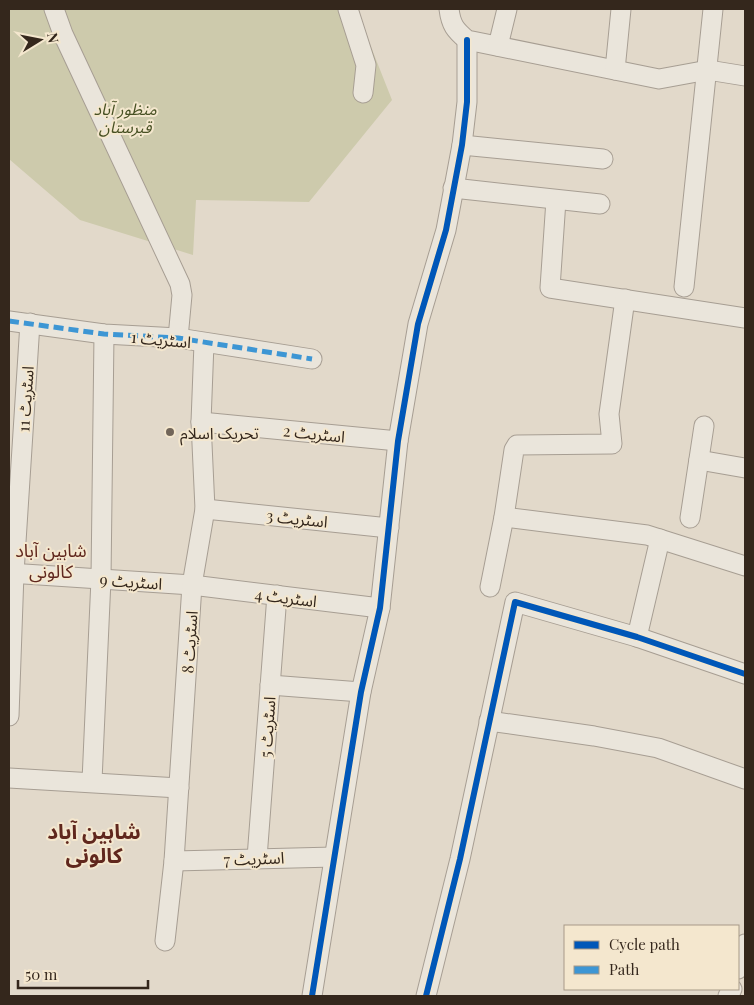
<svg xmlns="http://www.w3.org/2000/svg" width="754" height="1005" viewBox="0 0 754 1005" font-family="'Playfair Display','Noto Sans Arabic',serif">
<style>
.cemetery{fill:#cdcaac}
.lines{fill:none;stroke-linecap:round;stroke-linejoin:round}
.minor-casing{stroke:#a79e93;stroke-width:21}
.minor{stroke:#eae5db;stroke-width:19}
.quiet{stroke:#3d96d4;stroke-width:5;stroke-dasharray:10 5;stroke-linecap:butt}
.cycleway-casing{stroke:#f4e7ce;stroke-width:9}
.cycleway{stroke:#0057b8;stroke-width:6}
.poi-dot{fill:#716559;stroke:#f4e7ce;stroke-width:2}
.labels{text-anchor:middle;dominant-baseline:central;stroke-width:4;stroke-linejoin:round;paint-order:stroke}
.park-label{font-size:16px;font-style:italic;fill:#475023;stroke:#f4e7ce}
.street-label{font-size:16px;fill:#34271c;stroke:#f4e7ce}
.poi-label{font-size:16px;fill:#34271c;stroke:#f4e7ce;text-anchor:start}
.neighbourhood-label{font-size:18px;fill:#60271d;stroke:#f4e7ce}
.district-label{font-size:21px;font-weight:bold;fill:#60271d;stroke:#f4e7ce}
</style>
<rect width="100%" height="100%" fill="#e2d9ca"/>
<polygon class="cemetery" points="9,9 356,9 392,100 309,202 196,200 193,255 80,220 9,159"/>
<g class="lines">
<g class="minor-casing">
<g id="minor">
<polyline points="54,9 63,34 180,284 182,295 178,338"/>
<polyline points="348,9 366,65 363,93"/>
<path d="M449 9C451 25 455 30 467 40L659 79 708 70 745 76"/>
<polyline points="498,46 507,9"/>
<polyline points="615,70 621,9"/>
<polyline points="462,145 603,159"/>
<polyline points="453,188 600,204"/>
<polyline points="556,200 550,288 745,318"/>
<polyline points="684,287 713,9"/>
<polyline points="9,321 104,334 178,338 312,359"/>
<polyline points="201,422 398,441"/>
<polyline points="699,460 745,468"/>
<polyline points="205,509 389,528"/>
<polyline points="504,517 647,535 745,566"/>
<polyline points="690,518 704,426"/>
<polyline points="9,573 192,585 380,608"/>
<polyline points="490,587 504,517 514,450 517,445 612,444 609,414 625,299"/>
<polyline points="637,637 660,539"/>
<polyline points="270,685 361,692"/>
<polyline points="9,716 14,573 30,323"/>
<polyline points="489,721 594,736 658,748 745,779"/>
<polyline points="9,778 179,788"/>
<polyline points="92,781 101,579 104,334"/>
<polyline points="257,858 277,595"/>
<polyline points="174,861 334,857"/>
<polyline points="165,941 174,861 192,585 205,509 201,422 204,343"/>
<polyline points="738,969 745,944"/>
<polyline points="312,996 361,692 380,608 398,441 418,324 446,230 462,145 467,102 467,40"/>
<polyline points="426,996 460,859 515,602 637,637 745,674"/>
<polyline points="728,996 732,989"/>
</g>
</g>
<use href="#minor" class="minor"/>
<polyline class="quiet" points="9,321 104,334 178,338 312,359"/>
<g class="cycleway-casing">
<g id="cycleway">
<polyline points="312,996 361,692 380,608 398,441 418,324 446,230 462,145 467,102 467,40"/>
<polyline points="426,996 460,859 515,602 637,637 745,674"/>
</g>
</g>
<use href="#cycleway" class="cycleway"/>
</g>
<circle class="poi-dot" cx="170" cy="432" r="5"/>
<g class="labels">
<g class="park-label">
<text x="125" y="108">منظور آباد<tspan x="125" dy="18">قبرستان</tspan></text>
</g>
<g class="street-label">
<text transform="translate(161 339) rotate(5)">اسٹریٹ 1</text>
<text transform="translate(25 399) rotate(-86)">اسٹریٹ 11</text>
<text transform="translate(314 433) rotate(6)">اسٹریٹ 2</text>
<text transform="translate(297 518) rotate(6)">اسٹریٹ 3</text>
<text transform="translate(131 581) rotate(4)">اسٹریٹ 9</text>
<text transform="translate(286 597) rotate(7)">اسٹریٹ 4</text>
<text transform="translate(189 642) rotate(-86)">اسٹریٹ 8</text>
<text transform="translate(267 727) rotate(-86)">اسٹریٹ 5</text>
<text transform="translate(254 858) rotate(-2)">اسٹریٹ 7</text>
</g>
<g class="poi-label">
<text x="180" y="432">تحریک اسلام</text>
</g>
<g class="neighbourhood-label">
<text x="51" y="550">شاہین آباد<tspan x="51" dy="21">کالونی</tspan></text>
</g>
<g class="district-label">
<text x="94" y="830">شاہین آباد<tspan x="94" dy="24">کالونی</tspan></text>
</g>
</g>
<rect width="754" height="1005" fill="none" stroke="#34271c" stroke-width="20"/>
<rect x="564" y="925" width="175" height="65" fill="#f4e7ce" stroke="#a79a87"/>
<rect x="574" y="941" width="25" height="8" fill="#0057b8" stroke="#a79a87"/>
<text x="609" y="950" font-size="15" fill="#34271c">Cycle path</text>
<rect x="574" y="966" width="25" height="8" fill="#3d96d4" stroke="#a79a87"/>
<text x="609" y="975" font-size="15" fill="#34271c">Path</text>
<g transform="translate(40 40) rotate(80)" stroke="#f4e7ce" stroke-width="4" paint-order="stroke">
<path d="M0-4L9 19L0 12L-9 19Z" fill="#34271c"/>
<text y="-8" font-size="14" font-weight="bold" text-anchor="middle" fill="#34271c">N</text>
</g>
<path d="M18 980v8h130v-8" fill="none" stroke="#34271c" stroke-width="2.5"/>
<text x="25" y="980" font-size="15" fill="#34271c" stroke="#f4e7ce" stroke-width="4" paint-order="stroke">50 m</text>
</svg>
